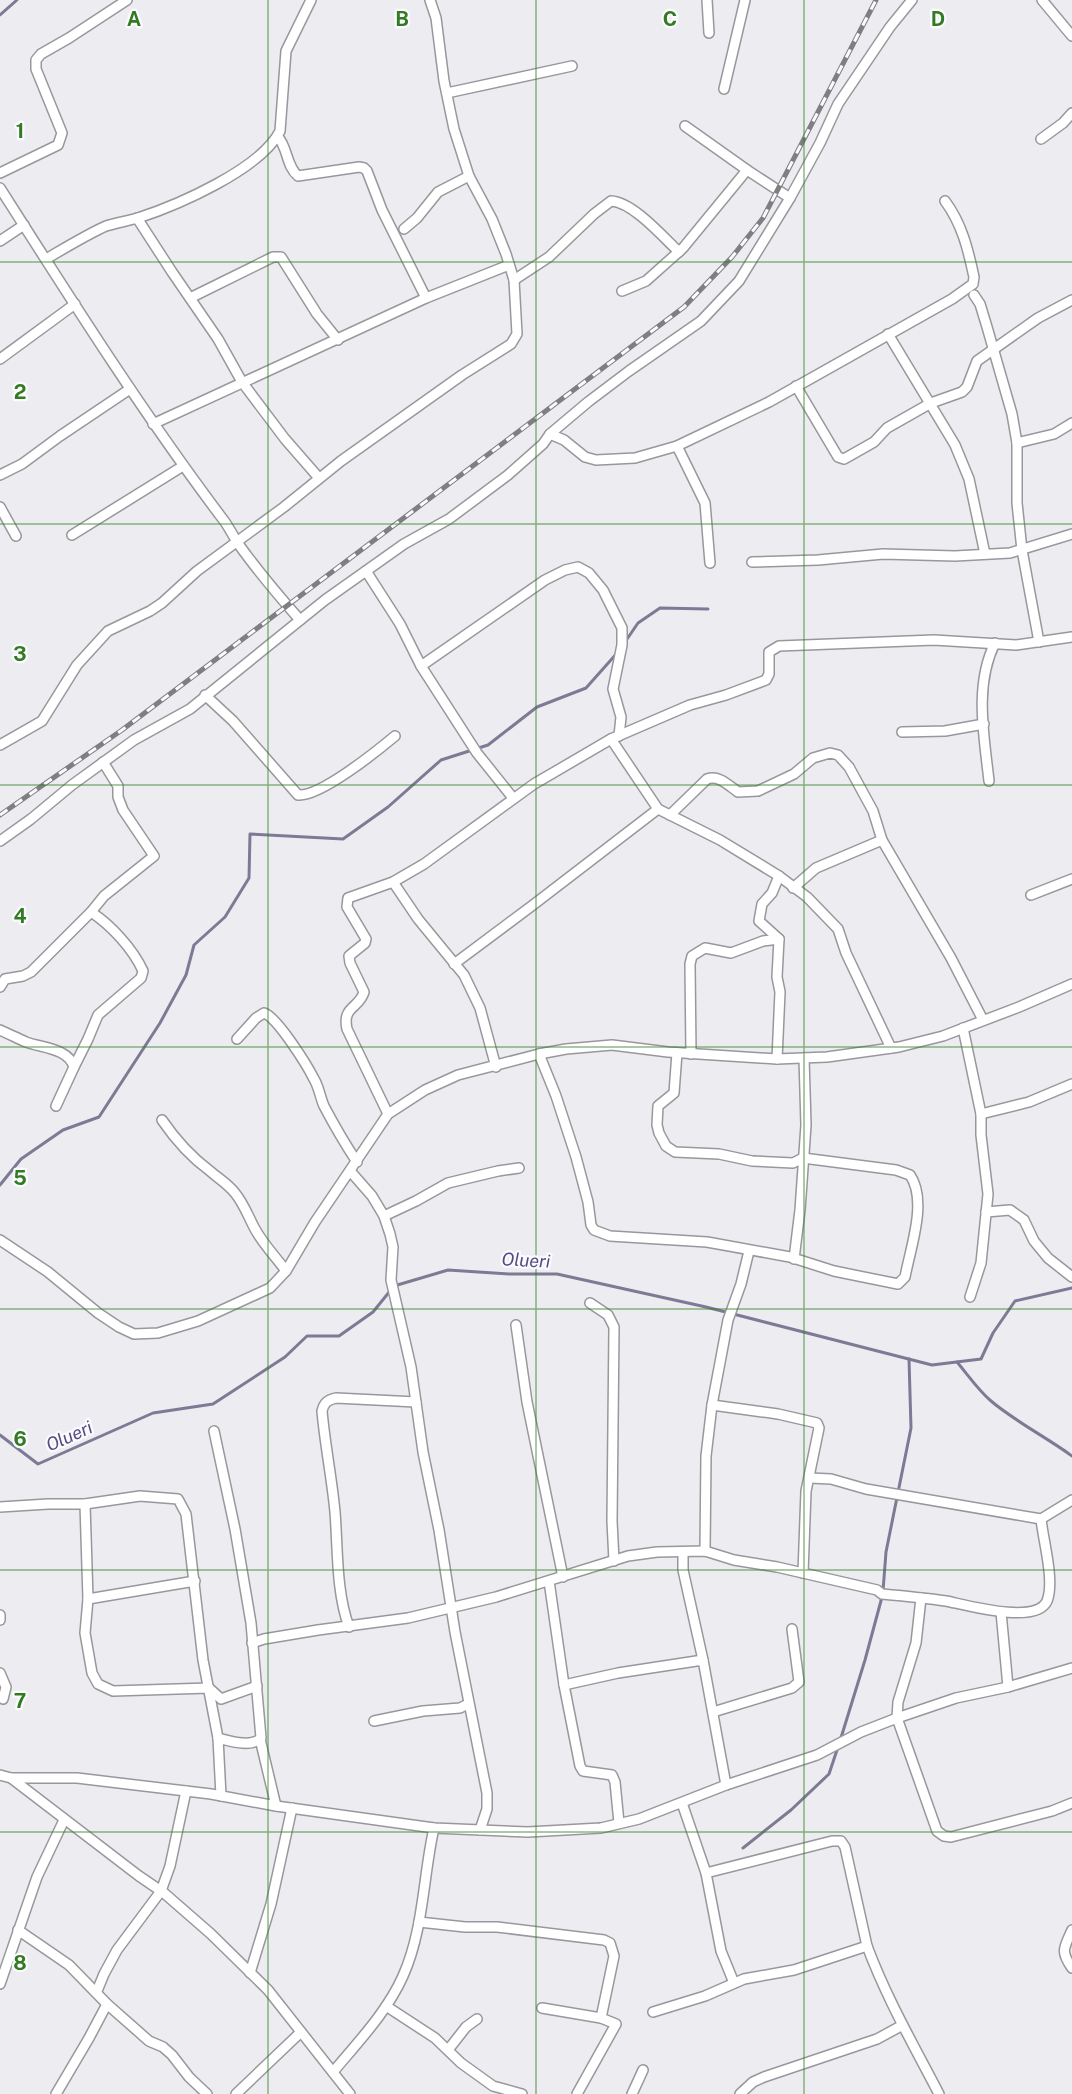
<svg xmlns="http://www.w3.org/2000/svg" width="1072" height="2094" viewBox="0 0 1072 2094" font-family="'Public Sans',sans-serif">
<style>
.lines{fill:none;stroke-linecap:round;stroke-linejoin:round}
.stream{stroke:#7d7a95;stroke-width:3}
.street-casing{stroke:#98989c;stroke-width:12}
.street{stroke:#fff;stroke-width:9}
.rail-casing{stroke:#7f7f82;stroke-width:5}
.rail{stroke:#fafaff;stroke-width:3;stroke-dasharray:9;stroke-linecap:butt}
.grid{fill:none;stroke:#327b21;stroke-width:1.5;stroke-opacity:0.55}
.labels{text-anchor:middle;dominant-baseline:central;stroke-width:4.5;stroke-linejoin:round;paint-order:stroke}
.water-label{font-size:18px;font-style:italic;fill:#544b80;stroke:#fafaff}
.grid-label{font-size:20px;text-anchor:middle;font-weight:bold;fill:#327b21;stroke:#fafaff;stroke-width:4.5;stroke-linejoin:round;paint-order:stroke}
</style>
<rect width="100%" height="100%" fill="#ededf1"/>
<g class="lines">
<g class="stream">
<polyline points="0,15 17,0"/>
<polyline points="625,642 638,623 660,608 708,609"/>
<polyline points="0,1185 21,1159 63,1130 99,1117 160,1023 186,975 194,945 225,917 249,878 250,834 343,839 388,807 441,760 488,745 537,707 586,688 618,652"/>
<path d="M957 1362C968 1375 978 1390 991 1401 1016 1422 1046 1437 1072 1456"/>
<polyline points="0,1435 38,1464 153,1413 213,1404 285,1357 307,1336 339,1336 373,1312 394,1286 448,1270 509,1274 557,1274 706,1307 932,1365 981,1359 993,1333 1015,1301 1072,1288"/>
<polyline points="883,1591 886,1552 911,1428 909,1359"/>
<polyline points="840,1741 865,1660 882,1597"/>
<polyline points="743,1848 791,1810 829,1774 838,1747"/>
</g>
<g class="street-casing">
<g id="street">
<polyline points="707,0 709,33"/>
<polyline points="1042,0 1072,36"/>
<polyline points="724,89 745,0"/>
<polyline points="447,93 572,66"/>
<path d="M278 137C288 148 286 166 298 176L359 167 364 168 367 171 382 210 426 298"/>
<polyline points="1041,139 1063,123 1072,113"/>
<polyline points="747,170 790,198"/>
<polyline points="0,173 58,145 62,133 36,69 36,60 41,54 69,38 127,0"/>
<path d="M0 188C72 301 144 415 225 522 229 528 233 535 237 542 256 569 278 595 300 620"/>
<polyline points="137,218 172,272 218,339 242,382 285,439 319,478"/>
<polyline points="404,229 417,218 438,192 469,176"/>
<polyline points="0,241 24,225"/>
<path d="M46 259C65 248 86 235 106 226 116 223 127 221 138 218 178 205 261 169 280 131L286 51 311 0"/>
<path d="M514 280 549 257 594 214 611 201C633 202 663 237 679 252"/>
<polyline points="622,291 646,281 683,248 747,170 685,126"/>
<polyline points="974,295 980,304 987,327 1012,414 1017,443 1017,503 1022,550 1039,642"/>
<polyline points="190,298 273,257 281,257 317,314 338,340"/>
<polyline points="888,334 955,445 969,479 985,554"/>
<polyline points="0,359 75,304"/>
<polyline points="796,386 838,457 844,459 874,442 887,428 931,403 962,392 967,387 977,361 1038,318 1072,300"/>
<polyline points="153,424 426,298 509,265"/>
<path d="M550 434 564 440 585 457 596 460 635 458 677 446 769 402 952 299 973 284 974 277C968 249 962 224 945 201"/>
<polyline points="1017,443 1054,434 1072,423"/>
<polyline points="677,446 705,503 710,563"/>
<polyline points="0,475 22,464 60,436 130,389"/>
<polyline points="0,507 16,536"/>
<polyline points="72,535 183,466"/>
<polyline points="752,562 818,560 883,554 955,556 1010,553 1072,534"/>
<polyline points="366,571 400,624 421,666 545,580 565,570 578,567 589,573 603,590 622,628 622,645 613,689 621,717 619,736"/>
<polyline points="421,666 477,753 513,798"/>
<path d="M205 695 233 721 298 795C320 797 377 751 395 736"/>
<polyline points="902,732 945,731 984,724"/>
<polyline points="611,739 658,809 720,840 779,876 807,897 838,929 846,953 891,1048"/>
<polyline points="0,745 42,721 77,665 108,631 150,611 162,603 197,571 284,507 341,461 462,375 511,344 517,334 514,280 506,254 492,219 469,176 454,129 444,81 436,18 430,0"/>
<path d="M989 781C984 735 974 685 995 643"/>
<path d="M670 815 707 779C719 775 728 785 738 792L758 791 794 774 813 758 830 753 838 755 849 767 873 811 882 840 951 958 983 1020"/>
<polyline points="0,841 31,819 72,785 134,740 190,709 325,600 404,544 449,519 508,475 543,444 550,434 588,402 629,371 701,321 739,281 790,198 820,143 838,104 890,27 912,0"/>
<polyline points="393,882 418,919 464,975 480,1008 496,1067"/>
<polyline points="793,888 816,868 882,840"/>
<polyline points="1031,895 1072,879"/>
<polyline points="454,964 533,905 658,809"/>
<polyline points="0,987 5,979 23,976 31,972 91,912 104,896 154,856 123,810 118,797 118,786 103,762"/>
<polyline points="963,1028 981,1114 981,1135 988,1194 981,1263 970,1297"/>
<path d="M0 1030C9 1034 17 1038 26 1042 42 1048 68 1048 74 1067L56 1106"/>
<path d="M237 1039 256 1018 264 1013C277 1017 307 1065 314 1079 319 1087 320 1097 324 1106 334 1125 345 1144 357 1162"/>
<path d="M539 1054 556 1096 576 1157 588 1202 591 1225 594 1230 610 1236 707 1242 790 1257 834 1271 898 1284 905 1277C910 1249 928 1201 910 1175L896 1170 803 1158 793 1163 752 1161 719 1154 675 1152 666 1146 659 1133 657 1125 658 1106 674 1093 677 1053"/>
<polyline points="691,1054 690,964 692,956 705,948 731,953 763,941 779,939"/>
<polyline points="777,1059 780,992 777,977 779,939 759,921 762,904 772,893 779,876"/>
<path d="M74 1067 88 1039 98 1015 141 978 143 971C133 949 111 925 91 912"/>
<path d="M388 1114 347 1029C342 1006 359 1009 364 992L350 963 349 956 365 943 366 939 347 907 348 898 393 882 424 864 534 784 611 739 690 705 726 695 766 680 769 674V652L779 646 934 640 1016 645 1072 637"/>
<polyline points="981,1114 1029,1102 1072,1084"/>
<path d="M162 1120C175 1139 191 1157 210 1171 219 1179 227 1183 235 1193 244 1204 248 1216 255 1229 263 1244 276 1257 286 1271"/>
<polyline points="351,1172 372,1196 384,1216 390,1234 393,1247 391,1280 411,1367 423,1452 439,1530 455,1632 487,1793 487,1809 480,1830"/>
<polyline points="986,1212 1010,1210 1024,1220 1034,1241 1048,1258 1072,1277"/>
<polyline points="384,1216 416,1201 448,1183 498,1171 519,1168"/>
<polyline points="0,1240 48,1272 98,1313 119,1327 134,1334 158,1333 198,1321 270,1288 286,1271 315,1222 388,1114 425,1090 458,1075 539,1054 566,1049 612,1045 668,1052 777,1059 827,1057 899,1047 943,1036 1019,1007 1072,984"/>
<polyline points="794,1259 800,1210 806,1125 804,1058"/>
<polyline points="590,1303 608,1315 614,1327 612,1521 614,1561"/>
<polyline points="516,1325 527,1402 563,1577"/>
<polyline points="712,1405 778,1414 817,1423 819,1428 806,1491 803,1573"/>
<path d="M214 1431 235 1529 251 1623 261 1738C251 1748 230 1741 218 1738L221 1796"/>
<polyline points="810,1478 831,1479 866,1489 1041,1519 1072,1500"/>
<polyline points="85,1504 88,1599 85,1633 92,1673 98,1684 113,1691 209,1688 221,1699 257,1686"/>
<polyline points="0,1507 48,1504 85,1504 140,1496 178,1499 186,1514 203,1660 218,1738"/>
<polyline points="705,1551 706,1456 712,1405 728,1320 741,1284 749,1251"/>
<polyline points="683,1552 683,1570 703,1660 726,1785"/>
<polyline points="549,1581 564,1685 580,1766 583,1771 612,1775 615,1782 619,1823"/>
<polyline points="921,1598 916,1643 898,1702 897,1718 937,1831 944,1836 951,1837 1052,1811 1072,1803"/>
<polyline points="88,1599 195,1581"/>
<polyline points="1001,1612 1008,1687"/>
<polyline points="0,1615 0,1620"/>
<path d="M349 1627C336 1591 338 1550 335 1512 332 1479 325 1445 322 1411 324 1403 327 1400 336 1398L416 1402"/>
<path d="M252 1643 264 1639 318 1630 408 1618 496 1597 628 1556 657 1552 705 1551 734 1560 777 1567 877 1590 882 1594C904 1596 925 1598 946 1601 966 1605 1036 1625 1047 1601 1055 1581 1043 1540 1041 1519"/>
<polyline points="0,1673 6,1687 3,1699"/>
<polyline points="564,1685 618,1673 703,1660"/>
<polyline points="713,1712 792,1688 799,1682 792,1629"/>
<polyline points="374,1721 423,1711 460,1708 468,1704"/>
<polyline points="260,1739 276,1806"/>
<polyline points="0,1775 11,1778 77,1778 211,1794 276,1806 434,1828 528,1832 601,1828 639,1819 726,1785 817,1755 861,1732 897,1718 956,1698 1008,1687 1072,1668"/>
<polyline points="11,1778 139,1876 164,1893 211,1934 268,1990 350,2094"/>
<polyline points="682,1803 706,1873 721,1951 734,1983"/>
<path d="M706 1873 832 1841H841L845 1847 867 1946C887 1999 913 2044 939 2094"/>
<polyline points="419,1922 465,1927 497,1927 604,1940 610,1943 614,1956 601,2018"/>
<polyline points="18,1930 69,1965 107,2004 149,2041 163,2047 172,2055 189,2077 207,2094"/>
<path d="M1072 1930C1064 1948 1060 1951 1072 1968"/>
<polyline points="250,1973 271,1904 292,1808"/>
<polyline points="0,1984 37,1877 64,1820"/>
<polyline points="97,1991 104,1974 117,1950 161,1891 170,1866 186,1791"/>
<polyline points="386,2006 435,2038 461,2063 493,2086 522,2094"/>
<polyline points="542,2008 601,2018 616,2024 577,2094"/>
<polyline points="653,2012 705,1996 744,1979 794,1970 867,1946"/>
<polyline points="448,2050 466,2027 477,2019"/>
<path d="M333 2072C358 2042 387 2012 403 1976 424 1929 423 1876 434 1828"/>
<polyline points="56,2094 89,2038 107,2004"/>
<polyline points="236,2094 301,2032"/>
<polyline points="632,2094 643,2070"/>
<polyline points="740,2094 753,2082 764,2077 877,2039 901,2026"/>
</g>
</g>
<use href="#street" class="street"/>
<g class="rail-casing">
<polyline id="rail" points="0,815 122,730 684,307 732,257 763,218 876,0"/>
</g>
<use href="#rail" class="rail"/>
</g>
<path class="grid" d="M268 0V2094M536 0V2094M804 0V2094M0 262H1072M0 524H1072M0 785H1072M0 1047H1072M0 1309H1072M0 1570H1072M0 1832H1072"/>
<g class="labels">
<g class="water-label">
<text transform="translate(526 1260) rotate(3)">Olueri</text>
<text transform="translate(69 1436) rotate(-24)">Olueri</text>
</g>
</g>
<g class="grid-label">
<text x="134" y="26">A</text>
<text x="402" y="26">B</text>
<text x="670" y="26">C</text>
<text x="938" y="26">D</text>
<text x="20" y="138">1</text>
<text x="20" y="399">2</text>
<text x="20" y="661">3</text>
<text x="20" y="923">4</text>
<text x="20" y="1185">5</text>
<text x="20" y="1446">6</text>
<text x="20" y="1708">7</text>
<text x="20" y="1970">8</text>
</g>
</svg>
